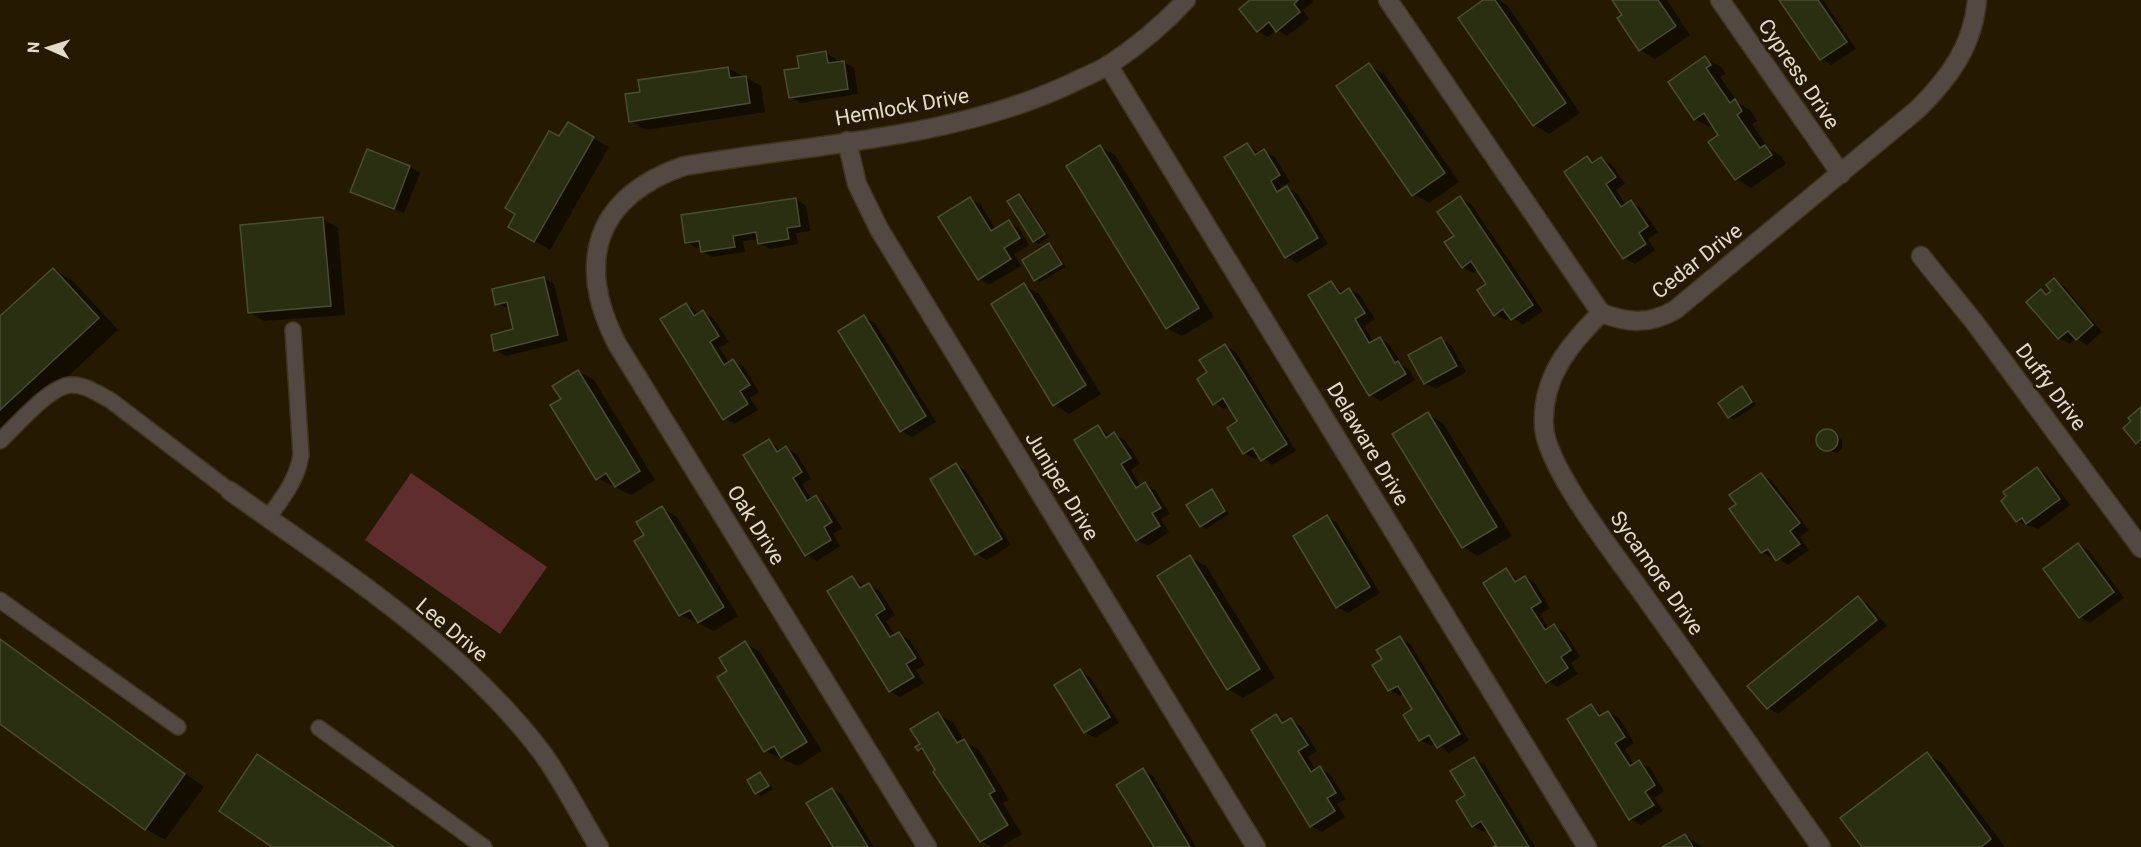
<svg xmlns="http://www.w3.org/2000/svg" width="2141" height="847" viewBox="0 0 2141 847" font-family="Roboto,sans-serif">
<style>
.green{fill:#602d2f}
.shadow{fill:#0007}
.building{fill:#2b2f11;stroke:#494d32;stroke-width:1.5}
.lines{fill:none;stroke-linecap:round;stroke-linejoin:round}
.lane-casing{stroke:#3f341d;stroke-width:18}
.street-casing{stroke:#3f341d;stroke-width:21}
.lane{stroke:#544842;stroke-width:15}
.street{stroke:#544842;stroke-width:18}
.labels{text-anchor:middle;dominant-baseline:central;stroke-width:6;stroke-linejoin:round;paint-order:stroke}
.street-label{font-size:21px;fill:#e2dbcc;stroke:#251901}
</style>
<rect width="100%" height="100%" fill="#251901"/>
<polygon class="green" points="411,473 547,567 500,634 365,540"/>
<g class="shadow">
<polygon points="1253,0 1312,0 1313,2 1303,10 1309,19 1287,36 1277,30 1268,37 1258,31"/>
<polygon points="1486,0 1498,0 1507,5 1580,113 1549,134 1534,125"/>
<polygon points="1613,0 1667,0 1690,35 1655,59 1640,50"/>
<polygon points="1780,0 1823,0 1856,49 1831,65 1821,59"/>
<polygon points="826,53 836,59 837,63 844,62 854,68 858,94 800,103 790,97 800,69"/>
<polygon points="1706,58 1721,67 1726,74 1720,77 1738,103 1750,110 1757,121 1752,124 1768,148 1781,156 1786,164 1751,188 1736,179 1720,136 1713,125 1710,127 1695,119"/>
<polygon points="1369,65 1384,74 1459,182 1429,203 1413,194"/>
<polygon points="728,68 761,86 765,112 646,130 631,121 642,93"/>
<polygon points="568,124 609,147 550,250 510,226"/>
<polygon points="1247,144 1260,154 1264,151 1275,157 1290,182 1280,187 1282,191 1287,188 1298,194 1328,244 1297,263 1287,257 1226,157"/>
<polygon points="1100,147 1115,155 1214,317 1182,336 1167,328"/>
<polygon points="1587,158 1595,163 1601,158 1612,165 1625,184 1616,190 1626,206 1631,202 1641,208 1658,232 1648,239 1655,250 1635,264 1624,258"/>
<polygon points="410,167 420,173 404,213 352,191"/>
<polygon points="1019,195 1024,198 1049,237 1039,244 1034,241"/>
<polygon points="1460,198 1471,204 1543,311 1523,325 1511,317 1506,320 1495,314 1489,284 1478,269 1473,273 1463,267 1456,236"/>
<polygon points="796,199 806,206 810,231 796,233 798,244 770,249 759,243 759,239 743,241 745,252 712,257 702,251 701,247 697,248 686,242"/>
<polygon points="970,199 981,205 996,230 1009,222 1019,228 1029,245 1014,254 1021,266 989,285 979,279"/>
<polygon points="323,219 338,228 345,315 264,321 249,312"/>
<polygon points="1049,245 1054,248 1066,267 1040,282 1035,280"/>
<polygon points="53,269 73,281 118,330 0,439 0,318"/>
<polygon points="544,278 554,284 568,341 506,356 495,350 515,330 510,309 497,304"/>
<polygon points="2054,280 2064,286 2102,332 2087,345 2076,338 2070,344 2059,338 2041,291 2049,295 2054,291"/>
<polygon points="1331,282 1344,293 1349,289 1360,295 1375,319 1364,326 1374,342 1380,339 1390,345 1402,365 1409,369 1415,380 1381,401 1370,395"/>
<polygon points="1024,285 1039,294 1101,394 1069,414 1054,405"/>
<polygon points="686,304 699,314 703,312 713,318 729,342 719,348 729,363 733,361 744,367 759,392 750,398 758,410 734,424 724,418"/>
<polygon points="864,317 875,323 936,422 912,437 901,431"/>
<polygon points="1441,339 1451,345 1466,372 1436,389 1425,383"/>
<polygon points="1225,345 1235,351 1296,451 1272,465 1260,456 1255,459 1244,453 1239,422 1229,406 1224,409 1214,403 1209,373"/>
<polygon points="578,371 594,380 655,480 631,495 597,478 563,400"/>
<polygon points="1742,388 1756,405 1734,420 1729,417"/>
<polygon points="1428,414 1443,423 1512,536 1478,556 1463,547"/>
<polygon points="1098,427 1110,436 1114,434 1125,440 1140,464 1131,470 1141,487 1145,484 1155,490 1170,514 1161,519 1169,532 1148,546 1137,540"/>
<polygon points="1824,430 1837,434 1842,441 1842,449 1837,453 1824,449 1818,441 1818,434"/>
<polygon points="769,441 782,451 786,448 797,454 811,479 802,484 812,500 816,497 826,503 842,528 833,534 840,546 817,561 807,555"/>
<polygon points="956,465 966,471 1011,545 987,560 977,554 932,479"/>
<polygon points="2037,469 2047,475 2070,505 2038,529 2017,521"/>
<polygon points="1761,475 1772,481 1809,530 1800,537 1809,550 1788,565 1775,556 1772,558 1762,552"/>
<polygon points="1212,491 1216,494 1229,514 1206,529 1201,526"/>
<polygon points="662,508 677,517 738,616 714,631 680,615 646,536"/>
<polygon points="1327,517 1337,523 1380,593 1348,613 1337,607"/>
<polygon points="2079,545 2089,551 2124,598 2090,623 2080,617"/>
<polygon points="1190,557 1206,566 1275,678 1243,698 1228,689"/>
<polygon points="1506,570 1519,581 1525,577 1535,583 1550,608 1540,614 1549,629 1554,626 1565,632 1580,657 1571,663 1578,674 1557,687 1547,681"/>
<polygon points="852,577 865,587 869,585 880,591 895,615 886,621 895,636 899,634 910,640 925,665 916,670 924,683 900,697 890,691"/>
<polygon points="1858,598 1868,604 1887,626 1778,714 1768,708"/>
<polygon points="1400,638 1410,644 1469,740 1449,753 1435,743 1431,746 1420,740 1414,710 1405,693 1400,696 1389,690 1374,666 1384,659"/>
<polygon points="0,639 204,787 165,840 146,829 0,723"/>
<polygon points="745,643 760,652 822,751 798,766 765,751 729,672"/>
<polygon points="1080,671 1090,677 1119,723 1095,738 1085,732"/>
<polygon points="1591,705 1604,715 1608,712 1619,718 1634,743 1625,749 1634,765 1639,762 1650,768 1664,791 1654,798 1663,811 1641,825 1630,819"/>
<polygon points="938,714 953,722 965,742 979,750 1009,800 1003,803 1022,834 1001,847 991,847 981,841 928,755 919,750"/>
<polygon points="1276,716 1301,726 1317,751 1308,757 1316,770 1320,768 1330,774 1346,799 1337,804 1345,817 1322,832 1311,826"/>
<polygon points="1927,754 1942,763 2005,847 1864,847"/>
<polygon points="258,756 277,767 394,847 275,847"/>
<polygon points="1474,759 1485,765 1535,847 1496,847 1498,846 1488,829 1484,832 1473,826 1467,796"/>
<polygon points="1143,770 1153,776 1196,847 1156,847"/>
<polygon points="760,774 773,789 761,796 756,793"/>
<polygon points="832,789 842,795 874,847 834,847"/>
<polygon points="1685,835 1702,847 1665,847"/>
</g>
<g class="building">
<polygon points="1250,0 1298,0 1294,4 1300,12 1276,32 1269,22 1257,32 1239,9"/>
<polygon points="1483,0 1495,0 1566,103 1533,126 1458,18"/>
<polygon points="1612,0 1658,0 1676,26 1639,51 1617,18 1622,15"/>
<polygon points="1779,0 1818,0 1847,42 1820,60"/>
<polygon points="826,51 828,63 844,61 848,89 789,98 784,70 799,68 797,56"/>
<polygon points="1705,56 1711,65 1706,68 1730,103 1735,99 1742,111 1737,115 1760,148 1765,145 1772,155 1735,180 1708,142 1718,135 1704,113 1694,120 1668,82"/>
<polygon points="1369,63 1445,173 1412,196 1336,86"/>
<polygon points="728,67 730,78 746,76 750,103 629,122 625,94 640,92 638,80"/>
<polygon points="568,122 594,137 534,242 508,227 515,214 505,208 549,131 559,136"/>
<polygon points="1247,143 1255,155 1264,149 1280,175 1271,181 1277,192 1287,186 1318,238 1285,258 1224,157"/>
<polygon points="1100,145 1199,308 1166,329 1066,166"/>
<polygon points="367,149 410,166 394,209 350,192"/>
<polygon points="1587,156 1592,163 1601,157 1616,177 1606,184 1621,207 1631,200 1648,226 1639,233 1646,244 1623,259 1564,172"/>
<polygon points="1019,194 1045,234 1033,242 1007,201"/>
<polygon points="1460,196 1533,305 1511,320 1503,309 1494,316 1477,290 1486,284 1471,261 1462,268 1444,242 1454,236 1437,212"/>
<polygon points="970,197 991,231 1009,220 1020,238 1004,248 1011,259 978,280 938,217"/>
<polygon points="796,198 800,226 787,228 789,239 758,244 756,232 733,236 735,247 701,252 699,241 685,243 681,215"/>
<polygon points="323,217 331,306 248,313 240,225"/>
<polygon points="1049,243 1062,264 1034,281 1022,260"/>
<polygon points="53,268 99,318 0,410 0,316"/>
<polygon points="544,277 558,335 494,351 491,335 513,329 507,302 495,305 492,289"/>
<polygon points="2054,278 2093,325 2076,340 2068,331 2058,339 2026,302 2041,289 2046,295 2051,291 2046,285"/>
<polygon points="1331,281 1340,294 1349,288 1365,313 1355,319 1369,343 1380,337 1395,363 1398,361 1406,374 1369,396 1308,295"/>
<polygon points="1024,283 1086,385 1053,406 991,304"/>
<polygon points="686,303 694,316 703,310 719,336 710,342 724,365 733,359 750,385 740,391 748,404 723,420 660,319"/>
<polygon points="864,315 926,416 900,432 838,331"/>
<polygon points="1441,337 1457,366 1424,384 1408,355"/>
<polygon points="1225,344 1287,444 1261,461 1253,448 1243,454 1227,428 1237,421 1223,398 1213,405 1197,379 1207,372 1199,360"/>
<polygon points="578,370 640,471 615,487 606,473 596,480 550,405 561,399 552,386"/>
<polygon points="1742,386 1752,402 1728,418 1718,403"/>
<polygon points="2141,407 2141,439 2136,444 2123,428 2131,421 2128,418"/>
<polygon points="1428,412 1497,527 1462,548 1392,434"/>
<polygon points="1098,425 1106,438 1114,432 1131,458 1121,464 1136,488 1145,482 1161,508 1152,513 1160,526 1136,541 1074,440"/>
<circle cx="1827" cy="440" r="11"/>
<polygon points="769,439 777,452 786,446 802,472 793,478 807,501 816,495 832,522 824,527 831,540 805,556 743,455"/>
<polygon points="956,463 1002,539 975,555 930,479"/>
<polygon points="2037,467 2060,499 2026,524 2022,518 2016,522 2001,501 2006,496 2003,492"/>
<polygon points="1761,473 1800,523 1790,531 1800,544 1776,561 1768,549 1761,553 1729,509 1736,504 1729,495"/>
<polygon points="1212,489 1225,511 1200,527 1186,505"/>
<polygon points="662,506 724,607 698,623 690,610 679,616 634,541 644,535 636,522"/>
<polygon points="1327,515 1370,587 1336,608 1293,536"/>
<polygon points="2078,543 2114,592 2079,618 2043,569"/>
<polygon points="1190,555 1260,669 1227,690 1157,576"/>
<polygon points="1506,568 1515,582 1525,576 1541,602 1531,608 1545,630 1554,624 1571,650 1561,657 1568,668 1546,683 1483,583"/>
<polygon points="852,576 860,588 869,583 885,609 876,615 890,637 899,632 916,658 906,664 914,677 889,692 827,591"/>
<polygon points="1858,596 1877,620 1767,709 1747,686"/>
<polygon points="1400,636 1460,734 1437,748 1429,735 1419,741 1403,715 1412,709 1398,686 1388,691 1372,665 1382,659 1376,650"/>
<polygon points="0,639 185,774 145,830 0,724"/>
<polygon points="745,641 807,742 781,758 774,746 764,752 717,677 727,671 719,658"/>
<polygon points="1080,669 1110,717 1084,733 1054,685"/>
<polygon points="1591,704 1599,716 1608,711 1625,737 1615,743 1630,766 1639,760 1655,785 1645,792 1654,805 1629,820 1567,719"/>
<polygon points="938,712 957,743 964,739 995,791 989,794 1008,825 980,842 933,772 935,770 922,748 918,751 915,747 920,744 910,729"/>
<polygon points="1276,714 1282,723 1291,718 1308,745 1298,751 1311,772 1320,766 1336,793 1327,798 1335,811 1310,827 1251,730"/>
<polygon points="1927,752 1991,839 1981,847 1862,847 1840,818"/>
<polygon points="257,754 394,847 272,847 219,811"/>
<polygon points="1474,757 1529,847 1493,847 1496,845 1481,821 1472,827 1456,801 1465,795 1450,771"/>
<polygon points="1143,768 1190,847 1154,847 1116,785"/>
<polygon points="760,772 769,786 755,794 747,780"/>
<polygon points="832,788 868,847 833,847 806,803"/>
<polygon points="1685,834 1693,847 1662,847"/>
</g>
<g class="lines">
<g class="lane-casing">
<g id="lane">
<path d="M0 441C16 426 49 387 70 385 85 384 98 394 110 400L230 491"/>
<path d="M268 518C283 497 297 480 301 455L293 330"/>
<polyline points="0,600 178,727"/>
<polyline points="319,728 484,847"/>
</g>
</g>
<g class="street-casing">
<g id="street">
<path d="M1388 0 1601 313C1628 323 1649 325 1675 310L1918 109C1949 78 1973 46 1977 0"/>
<polyline points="1720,0 1841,174"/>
<polyline points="1108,65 1587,847"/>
<polyline points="847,141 857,184 879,229 1256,847"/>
<polyline points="1921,256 1975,323 2141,548"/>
<path d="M1601 313C1569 345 1541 378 1544 427 1547 469 1617 557 1643 594 1703 678 1762 763 1821 847"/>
<path d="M230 491C338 568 458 643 540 750 562 779 579 815 599 847"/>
<path d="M927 847 617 344C575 262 595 197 684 166 812 144 954 139 1072 83 1084 77 1097 72 1109 65 1136 47 1164 24 1186 0"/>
</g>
</g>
<use href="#lane" class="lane"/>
<use href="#street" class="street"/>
</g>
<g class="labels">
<g class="street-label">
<text transform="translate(1799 74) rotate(56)">Cypress Drive</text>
<text transform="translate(902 107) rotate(-10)">Hemlock Drive</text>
<text transform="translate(1697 261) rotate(-38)">Cedar Drive</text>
<text transform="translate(2051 387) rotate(53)">Duffy Drive</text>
<text transform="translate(1368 444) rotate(59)">Delaware Drive</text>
<text transform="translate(1062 486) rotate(59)">Juniper Drive</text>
<text transform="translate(756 525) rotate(58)">Oak Drive</text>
<text transform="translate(1657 573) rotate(55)">Sycamore Drive</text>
<text transform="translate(452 630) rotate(40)">Lee Drive</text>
</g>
</g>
<g transform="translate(48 48) rotate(273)" stroke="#251901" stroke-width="4.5" paint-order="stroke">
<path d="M0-4.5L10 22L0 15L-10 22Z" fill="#e2dbcc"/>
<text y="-9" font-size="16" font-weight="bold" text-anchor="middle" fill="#e2dbcc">N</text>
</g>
</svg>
